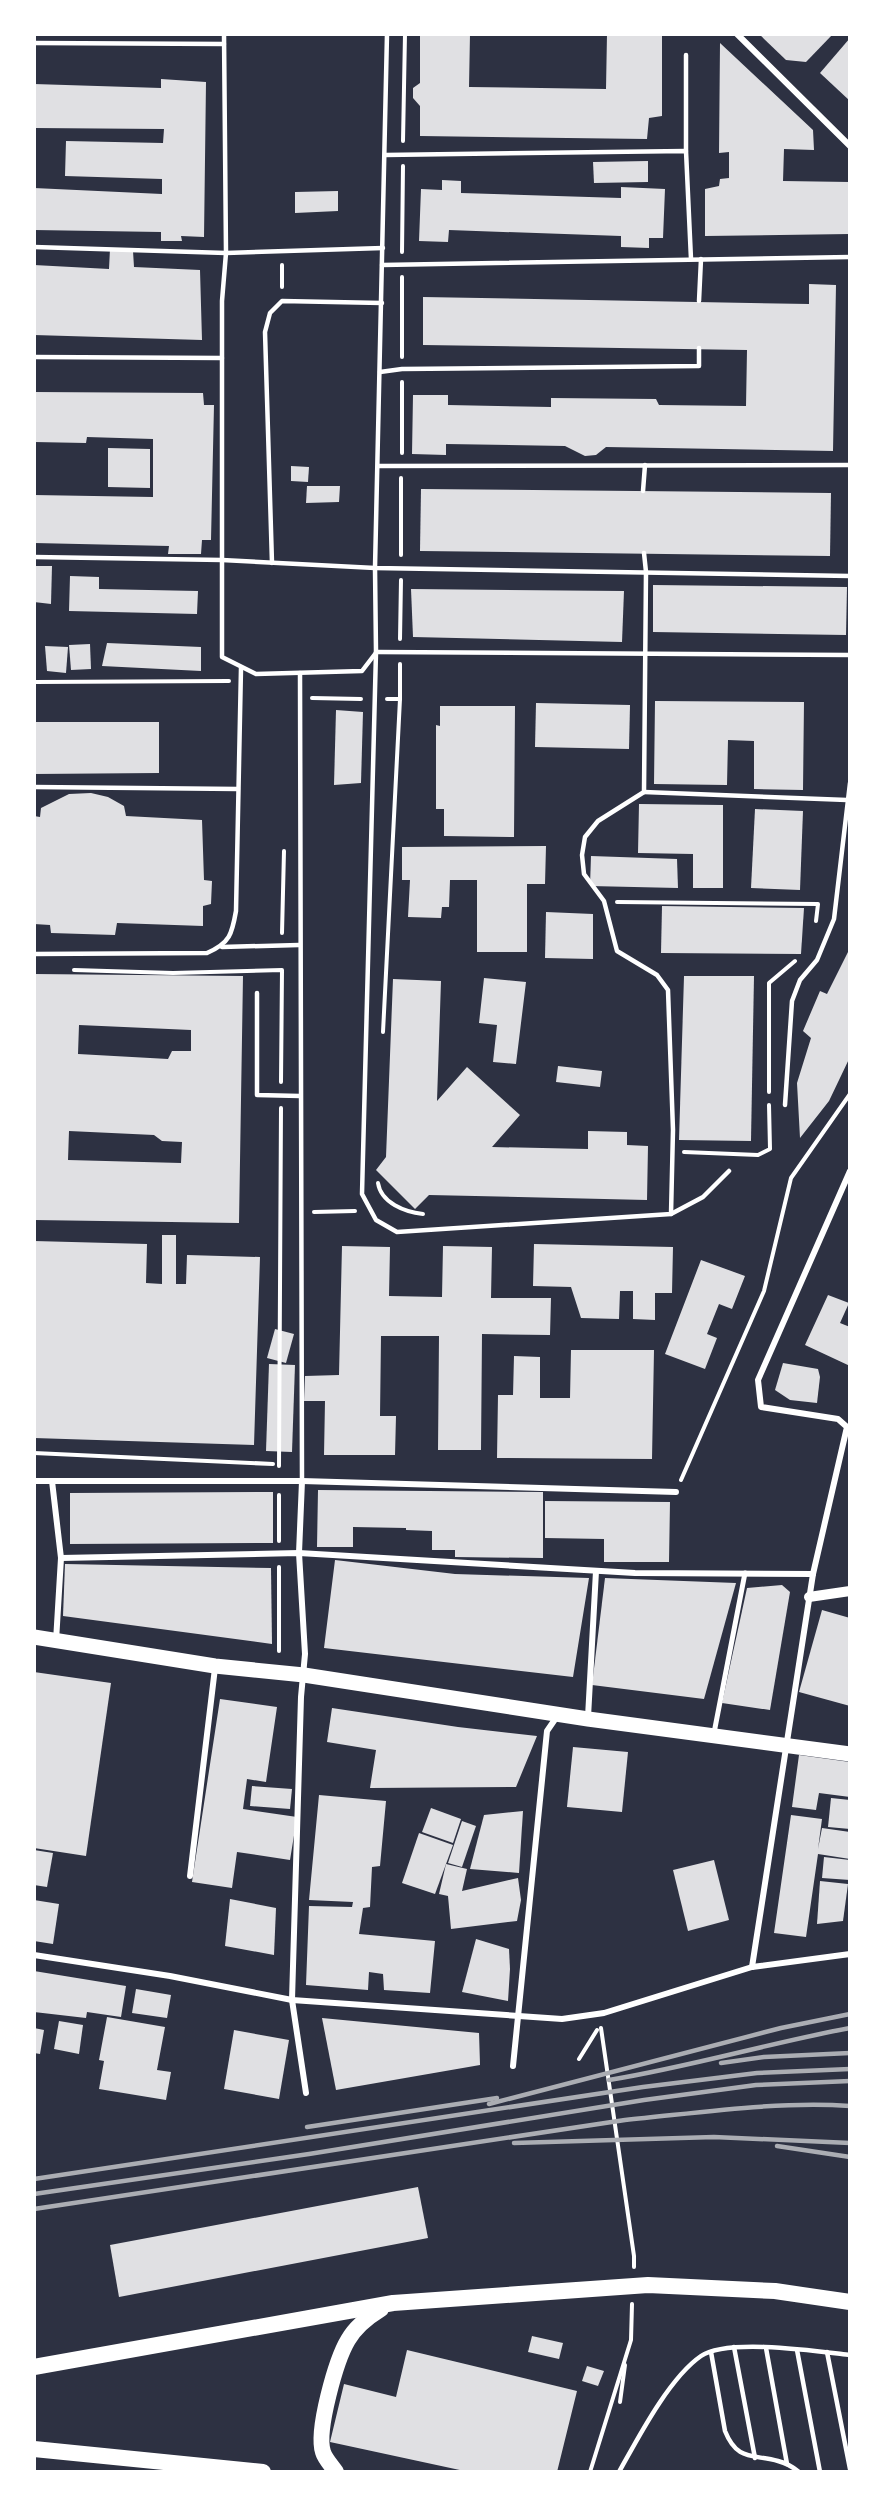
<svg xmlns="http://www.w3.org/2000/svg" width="884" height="2506" viewBox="0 0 884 2506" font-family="Mulish,sans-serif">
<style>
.building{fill:#e0e0e3;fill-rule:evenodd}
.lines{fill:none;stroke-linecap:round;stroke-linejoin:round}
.path{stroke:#fff;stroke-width:4}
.service{stroke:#fff;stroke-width:4.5}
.pedestrian{stroke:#fff;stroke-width:5}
.minor{stroke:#fff;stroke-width:6}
.tertiary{stroke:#fff;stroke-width:10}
.primary{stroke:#fff;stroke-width:15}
.trunk{stroke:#fff;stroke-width:16}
.rail{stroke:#abadb3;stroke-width:4.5}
</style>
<rect width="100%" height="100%" fill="#2d3142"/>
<g class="building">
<polygon points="420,34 470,34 469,87 606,89 607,34 662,34 662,116 649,118 647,139 420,136 420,106 413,98 413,88 420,83"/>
<polygon points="759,34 833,34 806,62 786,60"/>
<polygon points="850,38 850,101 820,73"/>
<polygon points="720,43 813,130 814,150 784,149 783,181 850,182 850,234 705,236 705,189 719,186 720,179 729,178 729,152 719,153"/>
<polygon points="161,79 206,82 204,237 181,236 182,241 161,241 161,232 34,230 34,188 162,194 162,179 65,176 66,141 163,143 164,129 34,128 34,84 161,88"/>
<polygon points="648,161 648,182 594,183 593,162"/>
<polygon points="442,180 461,181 461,193 621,198 621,187 665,189 663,238 649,238 649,248 621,247 621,236 449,230 448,242 419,241 421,189 442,190"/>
<polygon points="338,191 338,211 295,213 295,192"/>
<polygon points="110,249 133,251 134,267 200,270 202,340 34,335 34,265 109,269"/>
<polygon points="809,284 836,285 833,451 606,447 596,455 585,456 565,446 446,444 446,455 412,454 413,395 448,395 448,405 551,407 551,398 656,399 659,405 746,406 747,350 423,345 423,297 809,304"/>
<polygon points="34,392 203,393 204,405 214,405 211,540 202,540 201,554 168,554 169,546 34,543 34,495 153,497 153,439 87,437 86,443 34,442"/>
<polygon points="108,448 150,449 150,488 108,487"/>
<polygon points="291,466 309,467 308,482 291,481"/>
<polygon points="307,486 340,486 339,502 306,503"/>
<polygon points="421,489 831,493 830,556 420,551"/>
<polygon points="34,566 52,566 51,604 34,602"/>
<polygon points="70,576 99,577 99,589 198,591 197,614 69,611"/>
<polygon points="653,585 847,587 846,635 653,632"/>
<polygon points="411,589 624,591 622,642 413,637"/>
<polygon points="107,643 201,647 201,671 102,666"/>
<polygon points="90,644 91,669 71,670 69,645"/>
<polygon points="45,646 68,647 66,673 47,671"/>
<polygon points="655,701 804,702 803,790 754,789 754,741 728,740 727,785 654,784"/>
<polygon points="536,703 630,705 629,749 535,747"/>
<polygon points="440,706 515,706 514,837 444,836 444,809 436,809 436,725 440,726"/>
<polygon points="336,710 363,712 361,783 334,785"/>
<polygon points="34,722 159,722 159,773 34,774"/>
<polygon points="91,793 108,797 124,806 126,816 202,820 204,880 212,881 211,904 203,906 203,926 117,923 115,935 51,933 50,925 34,924 34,816 40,817 41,808 69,794"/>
<polygon points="639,804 723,805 723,888 693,888 693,854 638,853"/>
<polygon points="755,809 803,811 800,890 751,888"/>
<polygon points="546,846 545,884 527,884 527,952 477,952 477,880 450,880 449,907 442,907 441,918 408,917 410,880 402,880 402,847"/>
<polygon points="591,856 677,859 678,888 590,886"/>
<polygon points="662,906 804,908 801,954 661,953"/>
<polygon points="546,912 593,914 593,959 545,958"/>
<polygon points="850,948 850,1057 829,1101 800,1138 797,1083 811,1038 803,1031 820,991 827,994"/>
<path d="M34 974 243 976 239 1223 34 1220ZM79 1025 191 1030V1051H172L168 1059 78 1054ZM69 1131 154 1135 162 1141 182 1142 181 1163 68 1160Z"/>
<polygon points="684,976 754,976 751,1141 679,1140"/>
<polygon points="484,978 526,982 516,1064 493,1062 497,1025 479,1023"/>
<polygon points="393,979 441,981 437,1101 467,1067 520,1115 492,1147 588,1149 588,1131 627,1132 627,1145 648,1146 647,1200 429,1195 415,1209 376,1170 386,1157"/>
<polygon points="558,1066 602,1071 600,1087 556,1082"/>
<polygon points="162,1235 176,1235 176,1284 186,1284 187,1255 260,1257 254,1445 34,1438 34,1241 147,1244 146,1283 162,1284"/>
<polygon points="534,1244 673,1247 672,1293 655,1293 655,1320 633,1319 633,1291 620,1291 619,1319 581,1318 571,1287 533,1286"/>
<polygon points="342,1246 390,1247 389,1296 442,1297 443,1246 492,1247 491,1298 551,1298 550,1335 482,1334 481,1450 438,1450 439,1336 381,1336 380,1416 396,1416 395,1455 324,1455 325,1401 304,1401 305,1376 339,1375"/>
<polygon points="701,1260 745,1276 732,1309 719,1304 707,1334 717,1338 705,1369 665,1354"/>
<polygon points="828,1295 849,1303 840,1323 850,1327 850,1366 805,1345"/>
<polygon points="275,1329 294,1334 286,1363 267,1358"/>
<polygon points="571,1350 654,1350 652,1459 497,1458 498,1395 513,1395 514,1356 540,1357 540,1398 570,1398"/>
<polygon points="783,1363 818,1369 820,1377 817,1403 790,1400 775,1390"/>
<polygon points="269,1364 295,1365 292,1452 266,1451"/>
<polygon points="318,1490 543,1492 543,1558 455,1557 455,1550 432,1550 432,1531 406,1530 406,1528 353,1527 353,1547 317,1547"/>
<polygon points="273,1492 273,1543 70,1544 70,1493"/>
<polygon points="545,1501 670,1502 669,1562 604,1562 604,1539 545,1538"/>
<polygon points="335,1560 455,1574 589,1578 573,1677 324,1648"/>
<polygon points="65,1564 271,1568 272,1644 63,1616"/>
<polygon points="605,1578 736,1583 704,1699 592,1685"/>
<polygon points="782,1585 790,1592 770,1710 722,1703 747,1588"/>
<polygon points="822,1610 850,1618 850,1706 799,1692"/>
<polygon points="34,1672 111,1683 86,1856 34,1848"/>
<polygon points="220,1699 277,1707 266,1782 247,1779 243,1809 297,1817 290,1860 237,1852 232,1888 192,1882"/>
<polygon points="332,1708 458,1727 537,1736 516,1787 370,1788 376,1750 327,1742"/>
<polygon points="573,1747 628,1752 622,1812 567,1807"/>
<polygon points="799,1755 850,1762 850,1797 819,1793 816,1810 792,1807"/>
<polygon points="252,1786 292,1789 290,1809 250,1806"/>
<polygon points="319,1795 386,1801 380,1866 372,1867 370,1907 363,1908 359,1934 435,1941 430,1993 384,1990 383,1974 369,1972 368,1990 306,1985 309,1906 352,1907 353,1902 309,1900"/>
<polygon points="831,1798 850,1800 850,1829 828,1827"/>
<polygon points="431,1808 461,1819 453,1843 422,1832"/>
<polygon points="523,1811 519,1873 470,1869 484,1815"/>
<polygon points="791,1815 822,1819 818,1849 822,1828 850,1832 850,1859 818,1854 806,1937 774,1933"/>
<polygon points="462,1821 476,1826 462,1867 448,1863"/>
<polygon points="419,1833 453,1845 435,1894 402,1883"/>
<polygon points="34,1850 53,1853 47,1887 34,1885"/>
<polygon points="824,1857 850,1860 850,1880 822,1878"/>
<polygon points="714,1860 729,1920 688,1931 673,1870"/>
<polygon points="446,1864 467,1869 462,1891 518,1878 521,1900 517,1921 451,1929 448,1896 439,1894"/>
<polygon points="820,1881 848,1884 843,1921 817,1924"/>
<polygon points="230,1899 276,1908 274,1955 225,1946"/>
<polygon points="34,1900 59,1904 53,1944 34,1941"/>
<polygon points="476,1939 509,1949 510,1969 508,2001 462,1992"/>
<polygon points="34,1971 126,1986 121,2017 87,2012 86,2018 34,2012"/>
<polygon points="136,1989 171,1995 167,2018 132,2013"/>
<polygon points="107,2017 165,2027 157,2070 171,2072 166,2100 99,2089 104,2061 99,2060"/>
<polygon points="322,2018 479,2033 480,2065 336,2090"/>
<polygon points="59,2021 83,2025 79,2054 54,2049"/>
<polygon points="34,2028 44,2030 40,2054 34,2053"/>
<polygon points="234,2030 289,2040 279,2099 224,2089"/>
<polygon points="418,2187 428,2238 119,2297 110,2245"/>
<polygon points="532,2336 563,2343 559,2359 528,2352"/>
<polygon points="407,2350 577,2391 557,2472 469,2472 330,2442 344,2384 396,2397"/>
<polygon points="587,2366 604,2371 598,2386 582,2381"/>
</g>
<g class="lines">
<g class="path">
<polyline points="403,141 405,34"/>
<polyline points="402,252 403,166"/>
<polyline points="282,287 282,265"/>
<polyline points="402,357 402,277"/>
<polyline points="402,453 402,382"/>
<polyline points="401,555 401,478"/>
<polyline points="400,639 401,580"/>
<polyline points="34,682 229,681"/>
<polyline points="312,698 361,699"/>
<polyline points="400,699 400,664"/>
<polyline points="617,902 818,904 816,921"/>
<polyline points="282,933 284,851"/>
<polyline points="74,970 173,973 282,970 281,1082"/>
<polyline points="383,1032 400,699 387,699"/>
<polyline points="769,1092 769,983 795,961"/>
<polyline points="684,1152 758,1155 770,1149 769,1105"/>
<path d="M378 1183C381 1203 405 1212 423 1214"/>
<polyline points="314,1212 355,1211"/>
<polyline points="34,1453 273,1464"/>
<polyline points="279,1466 281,1108"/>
<polyline points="681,1480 764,1291 791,1178 850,1094"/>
<polyline points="279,1541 279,1495"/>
<polyline points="279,1651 279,1567"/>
<polyline points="601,2028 634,2256 634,2267"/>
<polyline points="579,2059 597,2030"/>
<polyline points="620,2402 625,2365"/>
<polyline points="590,2472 631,2340 632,2304"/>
</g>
<g class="service">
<polyline points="224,34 226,253 222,301 222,657 256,674 362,671 375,654"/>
<polyline points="387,34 375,568 376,652 362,1194 376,1220 397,1232 671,1214 703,1197 729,1171"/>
<polyline points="34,43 224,44"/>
<polyline points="686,151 686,55"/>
<polyline points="385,155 686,151 691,259"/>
<polyline points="34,247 226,253 383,248"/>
<polyline points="382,265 850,257"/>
<polyline points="699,301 701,259"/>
<polyline points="34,357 222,358"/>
<polyline points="380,372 402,369 699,366 699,348"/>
<polyline points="378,466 850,465"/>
<polyline points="643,491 645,465"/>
<polyline points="644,553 646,572 644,792 598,821 585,837 582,855 584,874 604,901 617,951 657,975 668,990 673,1130 671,1214"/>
<polyline points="34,557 222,560 375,568 850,576"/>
<polyline points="272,563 265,332 270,313 282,301 382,303"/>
<polyline points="376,652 850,655"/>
<polyline points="300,673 302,1481"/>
<polyline points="34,787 238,789"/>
<polyline points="644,792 847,800"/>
<polyline points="222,947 299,945"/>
<path d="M34 954 207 953C230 943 232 934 236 911L241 668"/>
<polyline points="257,993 257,1095 300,1096"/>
<polyline points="785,1105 792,1001 800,980 817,960 834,919 850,783"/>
<polyline points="734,2347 755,2458"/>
<polyline points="766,2348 787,2464"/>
<polyline points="797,2350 820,2472"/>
<path d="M711 2352 725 2431C737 2461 752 2454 778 2461 786 2463 793 2467 799 2472"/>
<polyline points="827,2352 850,2469"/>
<path d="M619 2472C638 2438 669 2378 701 2356 727 2338 816 2351 850 2355"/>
</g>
<polyline class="pedestrian" points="714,1733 745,1573"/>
<g class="minor">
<polyline points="737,34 850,146"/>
<polyline points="34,1481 302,1481 676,1492"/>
<polyline points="52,1481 61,1558 56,1641"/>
<polyline points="302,1481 299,1553 305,1654 301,1697 292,2000 306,2093"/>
<polyline points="61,1558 299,1553 635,1573 813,1574"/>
<polyline points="588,1717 596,1571"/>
<polyline points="190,1876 215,1668"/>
<polyline points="34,1955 170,1976 292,2000 562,2019 604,2013 752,1967 850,1954"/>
<polyline points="752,1967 813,1574 847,1427 838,1419 761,1407 758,1380 850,1171"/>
<polyline points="513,2066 547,1731 558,1715"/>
</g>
<polyline class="tertiary" points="809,1597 850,1591"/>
<polyline class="primary" points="34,1637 215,1666 304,1675 588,1719 850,1754"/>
<g class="trunk">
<polyline points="34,2367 393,2303 648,2285 775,2291 850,2302"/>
<polyline points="34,2449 263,2472"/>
<path d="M336 2472C332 2466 325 2459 323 2452 316 2431 336 2360 348 2340 356 2326 368 2317 381 2309"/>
</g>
<g class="rail">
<polyline points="721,2063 764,2057 850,2053"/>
<path d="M609 2080C690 2067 769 2043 850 2028"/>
<polyline points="489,2104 781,2028 850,2014"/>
<polyline points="307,2127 497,2098"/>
<polyline points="514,2143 714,2137 850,2143"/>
<polyline points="777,2146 850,2157"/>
<polyline points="34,2179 643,2087 757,2073 850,2069"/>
<polyline points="34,2194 309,2154 644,2100 756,2085 850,2081"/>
<path d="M34 2209 625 2120C698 2113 776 2101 850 2106"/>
</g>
</g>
<rect width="884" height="2506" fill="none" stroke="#ffffff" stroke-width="72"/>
</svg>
